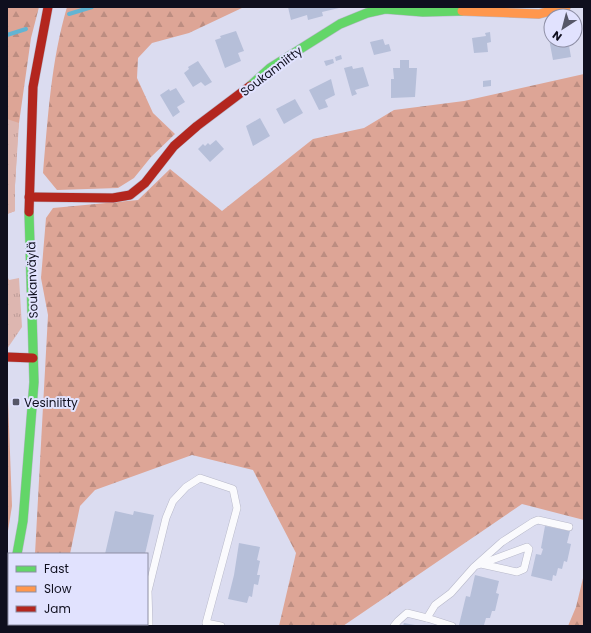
<svg xmlns="http://www.w3.org/2000/svg" width="591" height="633" viewBox="0 0 591 633" font-family="Poppins,sans-serif">
<style>
.forest{fill:url(#forest-firs)}
.park{fill:url(#park-tufts)}
.lines{fill:none;stroke-linecap:round;stroke-linejoin:round}
.stream{stroke:#62b4d3;stroke-width:4}
.building{fill:#b6bfd9}
.lane-casing{stroke:#b7b8c9;stroke-width:8}
.fast-casing{stroke:#b7b8c9;stroke-width:10}
.slow-casing{stroke:#b7b8c9;stroke-width:10}
.jam-casing{stroke:#b7b8c9;stroke-width:10}
.lane{stroke:#fafafd;stroke-width:7}
.fast{stroke:#63d668;stroke-width:9}
.slow{stroke:#ff974d;stroke-width:9}
.jam{stroke:#b3261e;stroke-width:9}
.poi-dot{fill:#565768;stroke:#e1e2fe;stroke-width:1.5}
.labels{text-anchor:middle;dominant-baseline:central;stroke-width:4;stroke-linejoin:round;paint-order:stroke}
.street-label{font-size:12px;fill:#0f0f1e;stroke:#e1e2fe}
.poi-label{font-size:12px;fill:#0f0f1e;stroke:#e1e2fe;text-anchor:start}
</style>
<defs>
<pattern id="forest-firs" width="22" height="20" patternUnits="userSpaceOnUse"><rect width="22" height="20" fill="#dda596"/><path d="M5 1l3.5 6h-7zM16 11l3.5 6h-7z" fill="#bc8d81"/></pattern>
<pattern id="park-tufts" width="24" height="20" patternUnits="userSpaceOnUse"><rect width="24" height="20" fill="#ddb6b0"/><path d="M3 7l-1-3M5 7V3M7 7l1-3M15 17l-1-3M17 17v-4M19 17l1-3" fill="none" stroke="#bc9b97"/></pattern>
</defs>
<rect width="100%" height="100%" fill="#dbdcf0"/>
<g class="forest">
<polygon points="7,7 39,7 31,38 18,130 15,185 15,211 7,214"/>
<path d="M67 7H244L189 33 152 43 138 58 137 78 153 113 175 134 151 157 134 178 118 188 57 190 43 173C48 118 51 61 67 7Z"/>
<polygon points="584,74 584,520 522,504 343,626 279,626 296,553 253,470 192,455 95,490 80,506 70,554 35,554 48,315 41,278 46,218 53,208 138,200 170,169 222,211 313,139 364,128 394,110 464,101"/>
<polygon points="7,373 12,506 7,537"/>
<polygon points="584,574 584,626 568,626 576,607"/>
<polygon points="20,624 56,624 55,626 20,626"/>
</g>
<g class="park">
<polygon points="7,119 19,123 15,185 15,211 7,214"/>
<polygon points="7,276 9,280 19,278 22,327 7,349"/>
</g>
<g class="lines">
<g class="stream">
<polyline points="69,14 92,7"/>
<polyline points="7,35 26,29"/>
</g>
</g>
<g class="building">
<polygon points="288,7 339,7 339,8 322,12 323,16 308,20 307,15 291,20"/>
<polygon points="236,31 244,51 238,53 241,61 225,68 215,40 221,38 220,36"/>
<polygon points="490,32 491,42 487,43 488,52 474,53 472,38 486,36 485,33"/>
<polygon points="551,38 551,40 568,40 571,57 553,60 549,39"/>
<polygon points="383,39 385,45 389,44 391,51 374,55 370,42"/>
<polygon points="341,55 342,59 336,61 335,57"/>
<polygon points="333,59 334,63 326,66 324,61"/>
<polygon points="400,60 409,60 409,68 417,68 415,97 391,98 391,79 394,79 393,68 400,68"/>
<polygon points="198,61 212,82 205,86 201,82 193,87 184,73 189,69 188,67"/>
<polygon points="352,66 353,69 363,67 369,86 355,90 357,94 352,96 344,68"/>
<polygon points="331,79 335,95 325,100 328,107 319,110 309,90"/>
<polygon points="491,80 491,86 483,87 483,81"/>
<polygon points="176,88 185,102 177,107 180,112 173,117 160,95 169,89 170,91"/>
<polygon points="295,99 303,113 284,124 276,109"/>
<polygon points="260,118 270,136 253,146 246,126"/>
<polygon points="216,140 224,149 210,162 198,149 203,144 205,146 208,143 210,145"/>
<polygon points="115,511 133,515 134,511 154,515 145,554 105,554"/>
<polygon points="545,526 570,531 567,543 571,544 567,562 564,561 562,569 558,568 556,576 553,575 552,581 531,576 536,554 541,555 543,549 541,548"/>
<polygon points="239,543 260,547 257,560 260,561 257,575 260,575 258,585 254,584 252,597 249,596 247,603 228,599 234,575"/>
<polygon points="475,575 499,581 496,593 499,594 495,611 492,611 490,618 486,618 484,625 465,626 459,625 466,596 470,597"/>
<polygon points="404,623 415,625 415,626 403,626"/>
</g>
<g class="lines">
<g class="lane-casing">
<g id="lane">
<polyline points="478,565 481,564 527,547 529,549 524,569 517,572 481,564"/>
<polyline points="427,618 452,626"/>
<polyline points="149,626 148,591 166,518 173,501 186,487 200,478 233,489 237,508 206,623 221,626"/>
<polyline points="394,626 398,621 407,613 427,618 435,605 451,593 474,567 502,542 533,522 538,520 569,527"/>
</g>
</g>
<g class="fast-casing">
<g id="fast">
<polyline points="250,86 270,68 340,24 367,13 385,9 423,12 462,11"/>
<polyline points="17,554 23,521 34,382 29,212"/>
</g>
</g>
<g class="slow-casing">
<polyline id="slow" points="462,11 539,14 566,7"/>
</g>
<g class="jam-casing">
<g id="jam">
<polyline points="29,197 113,198 130,195 145,183 174,146 197,126 250,86"/>
<polyline points="29,212 33,87 48,7"/>
<polyline points="7,357 33,358"/>
<polyline points="7,604 9,594"/>
</g>
</g>
<use href="#lane" class="lane"/>
<use href="#fast" class="fast"/>
<use href="#slow" class="slow"/>
<use href="#jam" class="jam"/>
</g>
<rect class="poi-dot" x="12" y="398" width="8" height="8" rx="2"/>
<g class="labels">
<g class="street-label">
<text transform="translate(271 71) rotate(-37)">Soukanniitty</text>
<text transform="translate(32 280) rotate(-92)">Soukanväylä</text>
</g>
<g class="poi-label">
<text x="24" y="402">Vesiniitty</text>
</g>
</g>
<rect width="591" height="633" fill="none" stroke="#0f0f1e" stroke-width="16"/>
<rect x="8" y="553" width="140" height="72" fill="#e1e2fe" stroke="#8d8ea4"/>
<rect x="16" y="566" width="20" height="6" fill="#63d668" stroke="#8d8ea4"/>
<text x="44" y="573" font-size="12" fill="#0f0f1e">Fast</text>
<rect x="16" y="586" width="20" height="6" fill="#ff974d" stroke="#8d8ea4"/>
<text x="44" y="593" font-size="12" fill="#0f0f1e">Slow</text>
<rect x="16" y="606" width="20" height="6" fill="#b3261e" stroke="#8d8ea4"/>
<text x="44" y="613" font-size="12" fill="#0f0f1e">Jam</text>
<g transform="translate(563 28) rotate(216)"><circle r="19" fill="#e1e2fe" stroke="#8d8ea4"/>
<path d="M0-3L7 15L0 10L-7 15Z" fill="#565768"/>
<text y="-6" font-size="11" font-weight="bold" text-anchor="middle" fill="#0f0f1e">N</text>
</g>
</svg>
